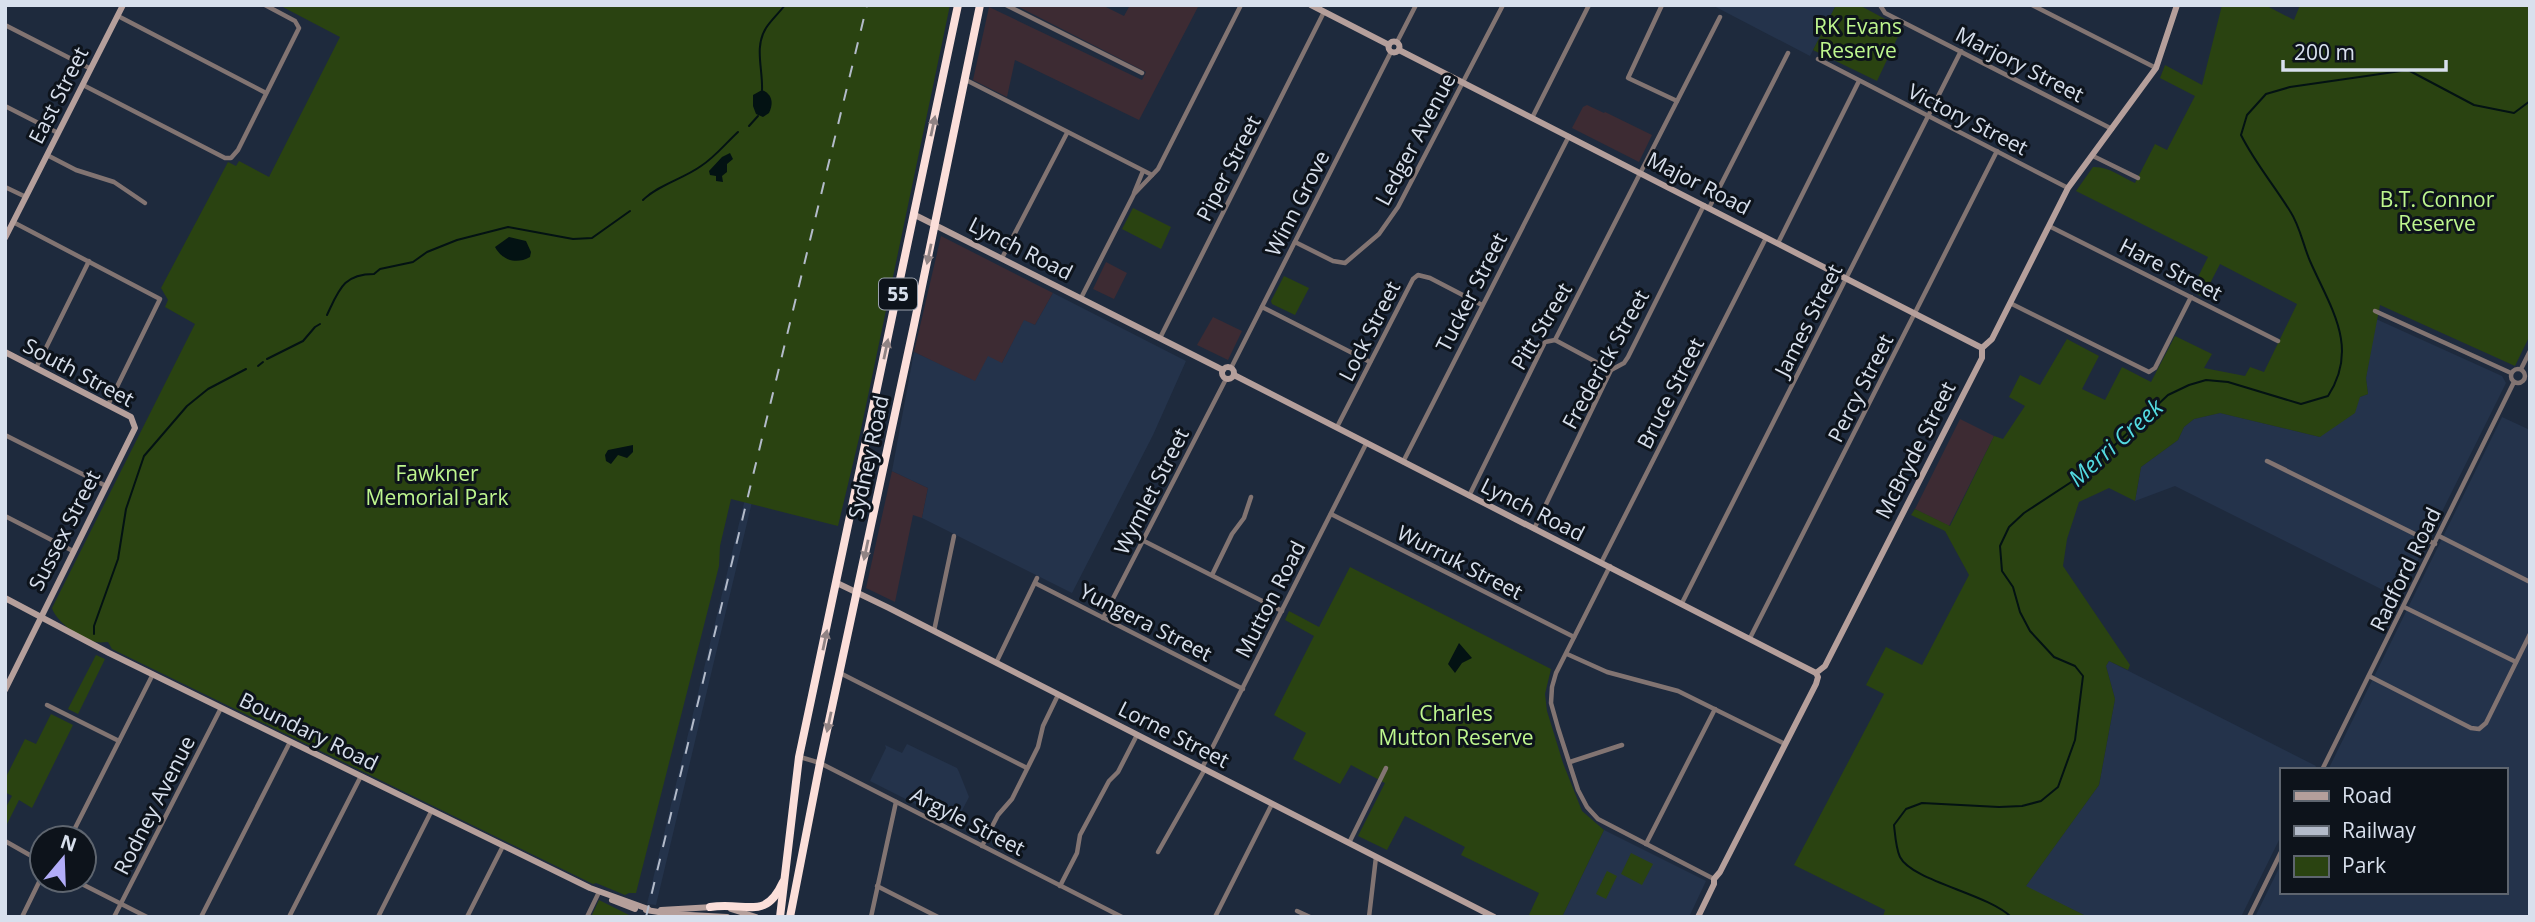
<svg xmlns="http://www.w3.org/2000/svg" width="2535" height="922" viewBox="0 0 2535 922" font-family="'Open Sans',sans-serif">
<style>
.commercial{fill:#3d2b33}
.built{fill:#24334b}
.green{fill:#2a4311}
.water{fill:#031213}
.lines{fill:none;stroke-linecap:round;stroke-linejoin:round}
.stream{stroke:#031213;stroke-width:2}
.street{stroke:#827472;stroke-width:4.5}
.secondary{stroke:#b59f9b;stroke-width:6}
.highway{stroke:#fbdfda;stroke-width:8}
.rail{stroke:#b3bbca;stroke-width:2;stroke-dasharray:12 12;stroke-linecap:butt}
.oneway{fill:#908384}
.labels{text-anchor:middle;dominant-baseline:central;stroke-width:6;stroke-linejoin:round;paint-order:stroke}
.shield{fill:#0d131b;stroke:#9ba2ae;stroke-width:2}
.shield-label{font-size:19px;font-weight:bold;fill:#d8e0ed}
.park-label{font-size:21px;fill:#bef68e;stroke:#0d131b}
.street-label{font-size:21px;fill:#d8e0ed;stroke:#0d131b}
.water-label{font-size:23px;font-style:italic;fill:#53dae1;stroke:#0d131b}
</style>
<rect width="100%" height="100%" fill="#1e2a3d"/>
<g class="commercial">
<polygon points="1015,5 1102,5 1124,16 1130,5 1199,5 1139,120 1015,60 1007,97 973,80 989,7 1142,80 1146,72"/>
<polygon points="1587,105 1604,113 1605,112 1652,135 1639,162 1572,128 1583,107"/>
<polygon points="941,236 1053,293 1035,325 1024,321 1002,363 975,382 914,352"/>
<polygon points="1106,262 1127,273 1114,299 1093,289"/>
<polygon points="1213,317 1242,331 1228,360 1197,345"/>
<polygon points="1960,419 1994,436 1949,526 1915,509"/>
<polygon points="892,471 928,488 922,518 913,515 895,602 866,588"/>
</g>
<g class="built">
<polygon points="1712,5 1836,5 1810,56"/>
<polygon points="1053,293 1186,361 1153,435 1072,593 922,518 928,488 892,471 914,352 975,381 988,356 1002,363 1024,320 1035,325"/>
<polygon points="2376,319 2502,376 2506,383 2399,598 2175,486 2135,501 2141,467 2178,440 2184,427 2194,419 2220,413 2320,437 2360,397 2368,394 2366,378"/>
<polygon points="2502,417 2530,430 2530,917 2255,917 2281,864 2281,892 2505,892 2505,770 2328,770"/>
<polygon points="760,437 767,439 656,905 647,904"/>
<polygon points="2109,661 2316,766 2314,770 2281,770 2281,836 2241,917 2088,917 2025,887 2099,785 2115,699 2106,666"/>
<polygon points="907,744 957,768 959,772 969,797 955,824 870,781 886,748 885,745 902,753"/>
<polygon points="1604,830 1706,881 1689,917 1562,917"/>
</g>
<g class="green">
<path d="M279 5H950L860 434 838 526 731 499 720 546 719 566 636 893H629L625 895 596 883 593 884 112 649 108 642C104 642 100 643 96 642 81 639 56 622 52 608L195 324 165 307 168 300 161 288 228 162 236 166 239 161 269 177 340 37Z"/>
<polygon points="1836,5 1859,5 1902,28 1877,81 1813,50"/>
<path d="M2222 5H2265L2294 20 2300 5H2530V335L2515 366 2380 305 2366 378 2368 394 2360 397 2355 413 2320 437 2220 413 2194 419 2184 427 2178 440 2141 467 2135 501 2109 488 2079 502 2067 539 2063 566 2130 665 2128 670 2109 661 2106 666 2115 699 2099 785 2026 886 2088 917H1883L1885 910 1794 865 1884 694 1866 685 1886 647 1922 665 1969 575 1945 531 1911 515 1915 509 1950 526 1994 436 2003 439 2025 406 2009 397 2020 375 2040 385 2067 339 2099 356 2082 389 2105 400 2122 367 2151 382 2175 336 2212 354 2204 368 2245 376 2250 367 2264 372 2297 304 2220 264 2203 297 2191 291 2208 257 2076 191 2093 167C2108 166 2122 177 2135 183L2155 144 2167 150 2195 96 2160 78 2165 65 2202 85Z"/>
<polygon points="1133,208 1171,227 1161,249 1122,229"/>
<polygon points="1284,276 1309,288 1295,315 1272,304 1271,301"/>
<polygon points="1350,567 1551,669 1545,694 1547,711 1563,763 1582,811 1604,830 1562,917 1528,917 1539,893 1461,855 1465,847 1405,816 1387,850 1358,836 1385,783 1351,765 1340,784 1293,759 1306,733 1274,715 1314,636 1285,620 1289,611 1319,627"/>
<polygon points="96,655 105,659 78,714 68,709"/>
<polygon points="51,714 73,725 32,808 19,800 5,828 5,809 12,796 5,792 5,779 25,739 36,744"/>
<polygon points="1631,853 1653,864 1642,885 1621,874"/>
<polygon points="1607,871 1617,876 1606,899 1596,894"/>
<polygon points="599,900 633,917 591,917"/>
</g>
<g class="water">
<path d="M762 90C772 94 774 103 769 113L763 117 756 114 753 106V95Z"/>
<polygon points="730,153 733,159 727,164 727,172 722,176 723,182 716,181 716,176 710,175 709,171 722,157"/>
<path d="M509 237 526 241 531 252 530 257C516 265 502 260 495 247Z"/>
<polygon points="633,445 633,452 627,458 618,455 611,464 606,461 605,455 608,450"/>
<polygon points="1459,643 1472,658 1462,663 1455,673 1448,664"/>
</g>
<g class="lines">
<g class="stream">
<path d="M762 90C763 69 754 47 766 28 771 20 779 13 785 5"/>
<polyline points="749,126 758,116"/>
<path d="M643 200C658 185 683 179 701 166 714 158 726 143 738 132"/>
<path d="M327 315C339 290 343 274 374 274L380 269 413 262 427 252 457 240 508 227 573 239 592 238 630 211"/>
<polyline points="267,359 303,341 315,327 320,324"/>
<polyline points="258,366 263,362"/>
<polyline points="94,634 94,626 118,559 126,509 144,456 187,406 208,389 246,369"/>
<path d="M2011 917C1988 894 1912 881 1900 857 1896 849 1895 834 1894 825L1906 809 1922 803 1999 807 2022 806 2041 801 2058 787 2075 740 2083 676 2075 666 2054 657 2030 631 2020 612 2013 587 2002 571 2000 546 2009 527 2024 513 2085 473 2168 395 2189 385 2206 380 2228 382 2301 404 2328 396C2360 347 2330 307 2310 261 2303 245 2300 226 2290 211 2274 185 2255 163 2241 135L2247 115 2266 94 2290 87 2408 70 2474 105 2514 113 2530 101"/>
</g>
<g class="street">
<polyline points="1006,5 1142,73"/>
<polyline points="1662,5 1628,78 1677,101"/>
<polyline points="1880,5 1885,13 2112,129"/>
<polyline points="2032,5 2156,68"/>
<polyline points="118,16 266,93"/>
<polyline points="5,25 91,69"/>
<polyline points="1397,42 1416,5"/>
<polyline points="1818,59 2068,188"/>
<polyline points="966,80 1152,175"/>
<polyline points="83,85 225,158 231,158 238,150 299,28 295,21 265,5"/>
<polyline points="5,106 58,133"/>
<polyline points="1532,118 1589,5"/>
<polyline points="47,155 76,170 114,182 145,203"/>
<polyline points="2093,156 2138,178"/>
<polyline points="5,187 26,197"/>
<polyline points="1134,193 1143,171"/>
<polyline points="1709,208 1788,53"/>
<polyline points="13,222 160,299 108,405"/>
<polyline points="2049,226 2278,341"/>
<polyline points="1295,242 1333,261 1345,263 1379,234 1398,207 1503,5"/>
<polyline points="1778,243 1859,81"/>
<polyline points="1002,258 1067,133"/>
<polyline points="1081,298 1134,194 1158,169 1241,5"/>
<polyline points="2010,303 2149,372 2155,368 2191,297"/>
<polyline points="1262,307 1370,362"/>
<polyline points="2375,311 2511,373"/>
<polyline points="1160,338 1324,12"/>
<polyline points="1555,340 1611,370"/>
<polyline points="36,368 89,261"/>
<polyline points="1231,368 1391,52"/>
<circle cx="2518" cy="376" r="7"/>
<polyline points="2521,369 2530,351"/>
<polyline points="1337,427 1413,279 1418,275 1430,278 1482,305"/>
<polyline points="5,435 106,486"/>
<polyline points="2267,461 2435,544"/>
<polyline points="1403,462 1569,136"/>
<polyline points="1469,496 1545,342 1555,340 1720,17"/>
<polyline points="1331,514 1574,637"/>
<polyline points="5,516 73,551"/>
<polyline points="1534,529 1611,370 1624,363 1628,357 1704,205"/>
<polyline points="2439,536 2530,582"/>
<polyline points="1144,541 1282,611"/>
<polyline points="1601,563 1766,238"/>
<polyline points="1610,566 1556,673 1552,687 1551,703 1558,728 1578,790 1587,807 1598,819 1714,879"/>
<polyline points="1212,575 1232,534 1244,518 1251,497"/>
<polyline points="1035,583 1243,689"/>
<polyline points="1682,603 1961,51"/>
<polyline points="2404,607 2516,662"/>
<polyline points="1103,618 1226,379"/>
<polyline points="934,631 954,536"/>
<polyline points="1750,638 1997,151"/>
<polyline points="1567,654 1607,672 1678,691 1785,744"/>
<polyline points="996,663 1037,578"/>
<polyline points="840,673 1027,768"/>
<polyline points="2369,676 2471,728 2479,729 2486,723 2530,634"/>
<polyline points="47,705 119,741"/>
<polyline points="800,757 820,763 1122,917"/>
<polyline points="1570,762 1622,745"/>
<polyline points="1202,768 1366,444"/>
<polyline points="2322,770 2514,382"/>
<polyline points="70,838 153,674"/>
<polyline points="5,841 42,862"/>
<polyline points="1349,843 1386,768"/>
<polyline points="1646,844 1715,709"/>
<polyline points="982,846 998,815 1012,799 1038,747 1043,726 1058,695"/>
<polyline points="1158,852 1205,769"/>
<polyline points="74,880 147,917"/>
<polyline points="877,886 938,917"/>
<polyline points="1060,886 1077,853 1080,835 1109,781 1118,772 1137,735"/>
<polyline points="1297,911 1310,917"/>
<polyline points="22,917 42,876"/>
<polyline points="114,917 221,708"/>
<polyline points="201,917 290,742"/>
<polyline points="289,917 361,776"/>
<polyline points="378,917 432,810"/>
<polyline points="467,917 503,846"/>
<polyline points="587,917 599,892"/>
<polyline points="871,917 896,802"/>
<polyline points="1215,917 1272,804"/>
<polyline points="1369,917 1376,857"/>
<polyline points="2249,917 2281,852"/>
</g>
<g class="secondary">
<polyline points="1311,5 1389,45"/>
<circle cx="1394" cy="47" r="5.5"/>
<polyline points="1399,50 1982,348"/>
<polyline points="915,215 1223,370"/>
<polyline points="5,238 123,5"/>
<polyline points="5,352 131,417 135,428 5,690"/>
<circle cx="1228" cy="373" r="6"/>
<polyline points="1234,375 1816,673"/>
<polyline points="837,583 889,608 1494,917"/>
<polyline points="5,598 109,653 590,888 648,909"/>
<polyline points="612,900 635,909"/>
<polyline points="731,909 756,917"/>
<polyline points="646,910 671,914 727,917"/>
<polyline points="661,910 713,907"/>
<polyline points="1698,917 1714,884 1714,879 1720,872 1816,684 1818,677 1816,673 1825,666 1982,358 1982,348 1992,339 2068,188 2156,68 2177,5"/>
</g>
<g class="highway">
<path d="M710 907C746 901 765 922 783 882"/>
<polyline points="780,917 799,757 958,5"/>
<polyline points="790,917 820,763 914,325 980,5"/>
</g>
<polyline class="rail" points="646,917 867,5"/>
</g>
<defs><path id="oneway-solid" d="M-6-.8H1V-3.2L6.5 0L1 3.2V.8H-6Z" transform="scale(1.75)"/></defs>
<g class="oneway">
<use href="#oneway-solid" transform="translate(933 126) rotate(-78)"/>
<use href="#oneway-solid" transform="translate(929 254) rotate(102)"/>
<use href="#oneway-solid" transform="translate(886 349) rotate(-78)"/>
<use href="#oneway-solid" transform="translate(866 550) rotate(102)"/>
<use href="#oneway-solid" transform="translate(825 640) rotate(-78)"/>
<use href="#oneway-solid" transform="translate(829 722) rotate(102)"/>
</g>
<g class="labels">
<rect class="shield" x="879" y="278.5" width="38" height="31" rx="5"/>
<g class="shield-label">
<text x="898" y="294">55</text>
</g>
<g class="park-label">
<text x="1858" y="26">RK Evans<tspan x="1858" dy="24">Reserve</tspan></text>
<text x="2437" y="199">B.T. Connor<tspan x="2437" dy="24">Reserve</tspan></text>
<text x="437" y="473">Fawkner<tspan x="437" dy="24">Memorial Park</tspan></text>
<text x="1456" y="713">Charles<tspan x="1456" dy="24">Mutton Reserve</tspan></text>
</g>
<g class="street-label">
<text transform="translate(2020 64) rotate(27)">Marjory Street</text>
<text transform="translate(58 95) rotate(-63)">East Street</text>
<text transform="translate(1968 119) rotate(27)">Victory Street</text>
<text transform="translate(1415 139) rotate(-62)">Ledger Avenue</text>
<text transform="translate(1228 168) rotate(-63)">Piper Street</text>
<text transform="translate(1699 183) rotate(27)">Major Road</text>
<text transform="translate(1297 203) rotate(-63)">Winn Grove</text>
<text transform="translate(1021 248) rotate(27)">Lynch Road</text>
<text transform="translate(2171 269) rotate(27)">Hare Street</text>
<text transform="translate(1471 292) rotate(-63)">Tucker Street</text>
<text transform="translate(1808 320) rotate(-63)">James Street</text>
<text transform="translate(1541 326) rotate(-59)">Pitt Street</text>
<text transform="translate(1369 331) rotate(-63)">Lock Street</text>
<text transform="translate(1605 359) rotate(-61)">Frederick Street</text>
<text transform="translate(79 372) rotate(28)">South Street</text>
<text transform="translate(1860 388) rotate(-63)">Percy Street</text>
<text transform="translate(1670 393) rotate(-63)">Bruce Street</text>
<text transform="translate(1915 450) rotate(-63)">McBryde Street</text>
<text transform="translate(868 457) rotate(-78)">Sydney Road</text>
<text transform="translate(1151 491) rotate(-63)">Wymlet Street</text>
<text transform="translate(1533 509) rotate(27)">Lynch Road</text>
<text transform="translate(64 530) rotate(-63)">Sussex Street</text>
<text transform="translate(1460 562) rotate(27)">Wurruk Street</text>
<text transform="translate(2405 569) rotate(-64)">Radford Road</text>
<text transform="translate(1270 599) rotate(-63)">Mutton Road</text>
<text transform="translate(1146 622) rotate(27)">Yungera Street</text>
<text transform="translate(309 731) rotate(26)">Boundary Road</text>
<text transform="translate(1174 734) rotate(27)">Lorne Street</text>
<text transform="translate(154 805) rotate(-63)">Rodney Avenue</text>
<text transform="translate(968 821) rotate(27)">Argyle Street</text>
</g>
<g class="water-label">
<text transform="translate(2115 442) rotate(-42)">Merri Creek</text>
</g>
</g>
<rect width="2535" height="922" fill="none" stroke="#d8e0ed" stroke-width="14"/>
<rect x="2280" y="768" width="228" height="126" fill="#0d131b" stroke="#5e656f" stroke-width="2"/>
<rect x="2294" y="791" width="35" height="10" fill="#b59f9b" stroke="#5e656f" stroke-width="2"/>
<text x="2342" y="803" font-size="21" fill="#d8e0ed">Road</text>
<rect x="2294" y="826" width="35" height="10" fill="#b3bbca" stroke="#5e656f" stroke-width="2"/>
<text x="2342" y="838" font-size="21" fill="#d8e0ed">Railway</text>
<rect x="2294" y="856" width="35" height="21" fill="#2a4311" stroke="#5e656f" stroke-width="2"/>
<text x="2342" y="873" font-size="21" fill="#d8e0ed">Park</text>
<g transform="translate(63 859) rotate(19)"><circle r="33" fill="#0d131b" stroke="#5e656f" stroke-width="2"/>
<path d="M0-5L12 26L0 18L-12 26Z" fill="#b2adf9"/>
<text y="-10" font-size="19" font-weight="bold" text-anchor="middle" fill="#d8e0ed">N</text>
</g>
<path d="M2283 60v10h163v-10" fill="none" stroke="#d8e0ed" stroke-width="3.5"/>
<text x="2294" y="60" font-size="21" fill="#d8e0ed" stroke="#0d131b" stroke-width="5" paint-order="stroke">200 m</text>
</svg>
